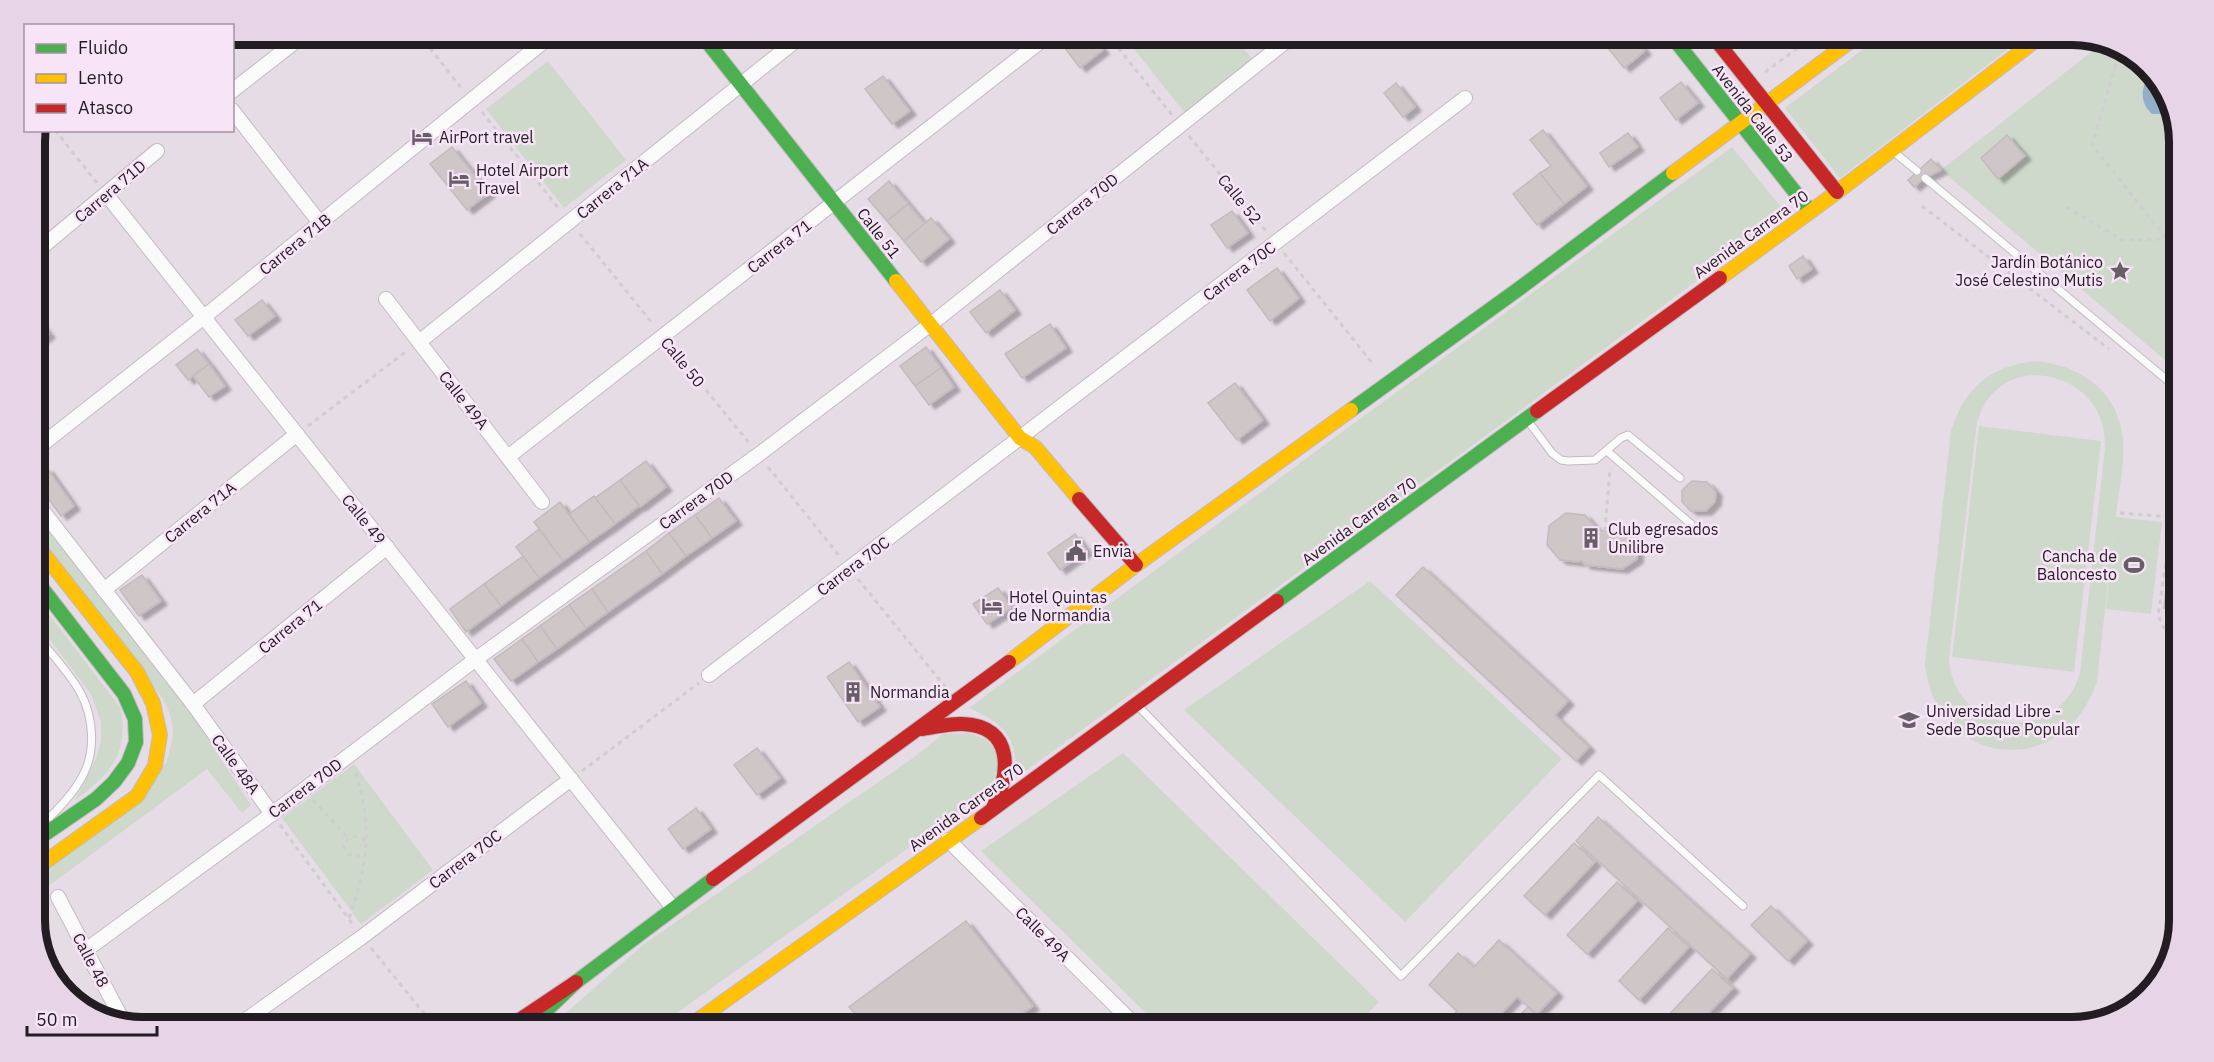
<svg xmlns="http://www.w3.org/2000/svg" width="2214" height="1062" viewBox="0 0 2214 1062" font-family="'IBM Plex Sans',sans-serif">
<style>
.green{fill:#ced9cc;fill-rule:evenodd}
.water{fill:#92afc7}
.building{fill:#cfc6c8;stroke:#c2babc;stroke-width:1.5;filter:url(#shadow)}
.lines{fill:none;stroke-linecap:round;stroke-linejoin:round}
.lane-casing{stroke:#c3bbc3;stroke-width:9}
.street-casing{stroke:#c3bbc3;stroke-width:16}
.fast-casing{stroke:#c3bbc3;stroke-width:16}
.slow-casing{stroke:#c3bbc3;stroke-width:16}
.jam-casing{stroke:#c3bbc3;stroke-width:16}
.path{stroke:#cfcdcf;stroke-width:3;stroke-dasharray:4.5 4.5;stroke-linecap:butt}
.lane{stroke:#fbfafb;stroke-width:7}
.street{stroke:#fbfafb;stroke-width:14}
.fast{stroke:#4caf50;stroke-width:14}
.slow{stroke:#ffc107;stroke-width:14}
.jam{stroke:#c62828;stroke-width:14}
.labels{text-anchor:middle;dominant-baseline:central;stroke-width:5;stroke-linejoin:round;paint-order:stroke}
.street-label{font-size:16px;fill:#231c23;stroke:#f8e4f7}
.poi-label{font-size:16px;fill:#231c23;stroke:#f8e4f7;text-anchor:start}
.rim{fill:none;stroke:#231c23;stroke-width:8}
</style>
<defs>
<filter id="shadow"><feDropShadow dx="6" dy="4" stdDeviation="1.5" flood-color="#0004"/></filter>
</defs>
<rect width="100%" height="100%" fill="#e6dce6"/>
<g class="green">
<polygon points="1123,35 1233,35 1256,64 1188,117"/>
<polygon points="1882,35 2026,35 1840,178 1785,108"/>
<polygon points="2104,42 2119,45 2162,83 2179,135 2179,372 1941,170"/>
<polygon points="548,61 626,160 564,208 486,109"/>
<path d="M1732 147 1787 214C1531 404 1273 590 1016 778 1017 737 1006 725 969 708L1327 443Z"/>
<path d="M2036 361C2078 365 2115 388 2122 433 2127 460 2118 490 2116 517L2162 522 2151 614 2106 609 2114 529 2097 681C2065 781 1937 769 1925 665L1951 431C1965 387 1990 366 2036 361ZM2033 375C2076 376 2106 404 2105 448L2080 673C2058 747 1954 735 1949 659L1977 422C1986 394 2003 378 2033 375Z"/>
<polygon points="1979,426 2101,441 2074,672 1952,657"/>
<path d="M35 509 185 704 251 805 242 813 207 769 35 896V878L166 763C174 736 177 725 163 699L35 531Z"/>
<polygon points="1370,581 1562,759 1405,922 1184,710"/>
<path d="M35 596 120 707C131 753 108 776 74 801L96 759 101 741V722L91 694 35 620Z"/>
<polygon points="969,733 985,739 996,749 999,767 991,786 959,812 657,1027 550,1027 644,944 910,760 943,734"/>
<polygon points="1123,753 1379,1002 1354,1027 1160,1027 981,851"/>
<polygon points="354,764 433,870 361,924 282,818"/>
</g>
<path class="water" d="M2150 73 2162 83 2170 109H2167L2162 114H2152C2139 102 2141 87 2150 73Z"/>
<g class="building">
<polygon points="1074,34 1091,34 1103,50 1080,68 1062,44"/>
<polygon points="1617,34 1632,34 1645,51 1624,68 1605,44"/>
<polygon points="883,76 910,111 892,124 865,89"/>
<polygon points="1681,82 1698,103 1676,120 1660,98"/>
<polygon points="1396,83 1415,107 1403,117 1384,93"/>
<polygon points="1543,130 1587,186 1564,204 1540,173 1551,166 1530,140"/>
<polygon points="1628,133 1638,147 1609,167 1600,153"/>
<polygon points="2007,135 2025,156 1998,179 1981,158"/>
<polygon points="452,147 489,193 467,210 430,164"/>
<polygon points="1931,159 1941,170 1925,178 1914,187 1908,180"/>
<polygon points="1540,173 1564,204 1537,225 1513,194"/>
<polygon points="889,181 908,204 887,221 868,199"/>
<polygon points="908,204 925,224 904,241 887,221"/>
<polygon points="1232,211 1248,233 1227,248 1211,225"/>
<polygon points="931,218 949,239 921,262 904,241"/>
<polygon points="1803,256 1812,269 1797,279 1789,266"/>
<polygon points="1277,268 1299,298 1270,321 1247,290"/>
<polygon points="1000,290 1015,310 986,333 970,312"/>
<polygon points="262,300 275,316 248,336 235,320"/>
<polygon points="35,316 49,334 35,345"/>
<polygon points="1050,324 1066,348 1022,378 1005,354"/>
<polygon points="926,347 941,368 915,386 900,366"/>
<polygon points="197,349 209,364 188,380 176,365"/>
<polygon points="209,364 225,386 209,397 193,376"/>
<polygon points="941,368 954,387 929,405 915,386"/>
<polygon points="1235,383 1263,420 1237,440 1208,403"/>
<polygon points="646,461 666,487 640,507 620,480"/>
<polygon points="47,468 74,506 61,516 35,480 35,477"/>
<polygon points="620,480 639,506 615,524 595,498"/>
<polygon points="1692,481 1707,482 1716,492 1715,502 1706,511 1691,511 1682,502 1682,490"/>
<polygon points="594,496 615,524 589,542 569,514"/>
<polygon points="719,498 736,521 712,538 695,515"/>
<polygon points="560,502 589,542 563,561 534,522"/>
<polygon points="1566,513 1585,515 1598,530 1628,533 1638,543 1637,559 1622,569 1585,565 1581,560 1579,562 1560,560 1547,545 1549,526"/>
<polygon points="695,515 712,538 686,556 669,533"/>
<polygon points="539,529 563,561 539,578 516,547"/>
<polygon points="669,533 686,556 662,574 646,551"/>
<polygon points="1075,534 1087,551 1060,570 1048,553"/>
<polygon points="2171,539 2179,540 2179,610 2164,608"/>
<polygon points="646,551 662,574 608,612 592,589"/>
<polygon points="523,556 539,578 501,606 484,584"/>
<polygon points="1423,567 1568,701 1555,715 1589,747 1576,761 1396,595"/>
<polygon points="142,575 161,601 139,616 120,590"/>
<polygon points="484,584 501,606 466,632 450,609"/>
<polygon points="998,588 1012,608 987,624 973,604"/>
<polygon points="592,589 608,612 586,628 569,605"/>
<polygon points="569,605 586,628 557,649 540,626"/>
<polygon points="540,626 557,649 538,662 522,639"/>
<polygon points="522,639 538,662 511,681 494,659"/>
<polygon points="849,662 880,707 858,722 827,677"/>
<polygon points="466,681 481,703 448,727 432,704"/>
<polygon points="757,748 780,778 757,795 734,765"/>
<polygon points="696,808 711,829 683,849 668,829"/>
<polygon points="1598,817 1750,954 1727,979 1576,841"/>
<polygon points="1574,843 1595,862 1545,915 1524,896"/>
<polygon points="1617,882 1637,901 1587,954 1567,935"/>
<polygon points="1771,906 1807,941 1788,961 1751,925"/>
<polygon points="966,921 1033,1006 1004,1027 866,1027 849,1007"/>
<polygon points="1668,928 1689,947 1639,1000 1619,981"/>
<polygon points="1499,940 1557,993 1537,1014 1517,997 1489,1027 1442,1027 1457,1011 1429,985 1458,953 1474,967"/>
<polygon points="1712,969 1733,988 1695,1027 1669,1027 1662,1022"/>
<polygon points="1528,1007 1548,1026 1546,1027 1508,1027"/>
<polygon points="1581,1014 1596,1027 1568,1027"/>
</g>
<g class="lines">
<g class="lane-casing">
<g id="lane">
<polyline points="1894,152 1917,171"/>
<polyline points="1925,178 2179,390"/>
<polyline points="1528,421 1552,453 1561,460 1568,461 1595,460 1621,438 1628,435 1680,478"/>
<polyline points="1607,451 1691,524"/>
<path d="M35 634C50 652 69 672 80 692 93 715 96 749 84 773 77 789 63 804 50 817"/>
<polyline points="1138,706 1401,976 1599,775 1743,906"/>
</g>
</g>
<g class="street-casing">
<g id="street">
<polyline points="232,91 305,34"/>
<polyline points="232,110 320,223"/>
<polyline points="106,194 673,908"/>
<polyline points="35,253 157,151"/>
<polyline points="386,299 542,502"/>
<polyline points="419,342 804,34"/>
<polyline points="35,450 204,317 553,34"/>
<polyline points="508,457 1050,34"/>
<polyline points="35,501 193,704 272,814"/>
<polyline points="104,590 297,434"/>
<polyline points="709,675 1465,98"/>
<polyline points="193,704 387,547"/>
<polyline points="948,840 1137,1027"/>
<polyline points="58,897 124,1023"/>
<polyline points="86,950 272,814 476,659 758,455 940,317 1295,34"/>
<polyline points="236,1027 362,937 571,779"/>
</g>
</g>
<g class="fast-casing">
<g id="fast">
<polyline points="701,34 896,281"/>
<polyline points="1670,34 1810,211"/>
<polyline points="1351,410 1520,288 1673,173"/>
<polyline points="35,579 124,694 135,719 136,742 128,763 114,782 96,799 35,841"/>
<polyline points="1277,601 1537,411"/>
<polyline points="529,1027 576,982 713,879"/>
</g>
</g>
<g class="slow-casing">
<g id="slow">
<polyline points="1673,173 1860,34"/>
<polyline points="1720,278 1837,192 2044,34"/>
<polyline points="896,281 1020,438 1035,447 1079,499"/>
<polyline points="35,543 137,672 153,703 160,735 155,766 137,796 35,869"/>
<polyline points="1009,662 1136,565 1351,410"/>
<polyline points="688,1027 981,818"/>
</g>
</g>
<g class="jam-casing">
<g id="jam">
<polyline points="1711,34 1837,192"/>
<polyline points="1537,411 1720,278"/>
<polyline points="1079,499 1136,565"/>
<path d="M922 729C936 727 950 723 963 724 1015 726 1010 774 993 808"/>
<polyline points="981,818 1277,601"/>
<polyline points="713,879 1009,662"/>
<polyline points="509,1027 576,982"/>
</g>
</g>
<g class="path">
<polyline points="419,34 462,89"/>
<polyline points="1107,34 1172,115"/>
<polyline points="2121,47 2092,145 2167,239 2179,268"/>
<polyline points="1765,72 1817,34"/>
<polyline points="482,112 560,210"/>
<polyline points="55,130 97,183"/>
<polyline points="1189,136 1266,231"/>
<polyline points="1922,206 2109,349"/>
<polyline points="2066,207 2122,240 2167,239 2179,235"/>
<polyline points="580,234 653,324"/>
<polyline points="1284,253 1373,364"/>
<polyline points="672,348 749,443"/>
<polyline points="308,426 408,350"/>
<polyline points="768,467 841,558"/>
<polyline points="2179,475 2158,615 2179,660"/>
<polyline points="2120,513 2172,517"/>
<polyline points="1605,531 1610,468"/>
<polyline points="1638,553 1646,553 1675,525"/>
<polyline points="858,579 947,689"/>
<polyline points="582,771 699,683"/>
<polyline points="313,800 348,838"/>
<polyline points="280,825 354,926"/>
<path d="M365 841C359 835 356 836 348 838L344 847 348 854 357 857 366 853"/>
<path d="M349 918C368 866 373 825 355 771"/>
<polyline points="371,948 435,1027"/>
</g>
<use href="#lane" class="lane"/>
<use href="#street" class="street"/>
<use href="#fast" class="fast"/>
<use href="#slow" class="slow"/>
<use href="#jam" class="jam"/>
</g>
<defs>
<g id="hotel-bare" transform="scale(1.62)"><path d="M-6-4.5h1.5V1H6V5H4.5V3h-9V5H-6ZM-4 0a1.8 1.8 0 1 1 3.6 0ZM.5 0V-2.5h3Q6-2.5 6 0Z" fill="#675f67" stroke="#f8e4f7" stroke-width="2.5" paint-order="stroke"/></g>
<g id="sight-bare" transform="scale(1.62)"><path d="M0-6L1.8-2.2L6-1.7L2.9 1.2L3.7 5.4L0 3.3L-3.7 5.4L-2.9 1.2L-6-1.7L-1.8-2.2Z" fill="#675f67" stroke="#f8e4f7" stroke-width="2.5" paint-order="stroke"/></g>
<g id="building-bare" transform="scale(1.62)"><path d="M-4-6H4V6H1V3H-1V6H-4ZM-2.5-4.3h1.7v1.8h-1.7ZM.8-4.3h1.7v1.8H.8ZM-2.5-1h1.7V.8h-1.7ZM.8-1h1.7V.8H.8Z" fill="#675f67" stroke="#f8e4f7" stroke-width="2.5" paint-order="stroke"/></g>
<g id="civic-bare" transform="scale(1.62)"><path d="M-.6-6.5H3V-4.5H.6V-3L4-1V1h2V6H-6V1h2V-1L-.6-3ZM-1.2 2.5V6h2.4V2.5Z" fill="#675f67" stroke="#f8e4f7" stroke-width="2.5" paint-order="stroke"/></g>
<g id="stadium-bare" transform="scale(1.62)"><path d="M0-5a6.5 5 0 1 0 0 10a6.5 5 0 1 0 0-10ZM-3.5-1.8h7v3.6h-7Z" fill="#675f67" stroke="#f8e4f7" stroke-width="2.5" paint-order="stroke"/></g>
<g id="university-bare" transform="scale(1.62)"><path d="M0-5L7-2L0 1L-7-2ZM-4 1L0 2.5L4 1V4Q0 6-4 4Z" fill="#675f67" stroke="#f8e4f7" stroke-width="2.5" paint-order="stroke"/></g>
</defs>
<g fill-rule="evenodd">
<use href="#hotel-bare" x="422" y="137"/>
<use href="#hotel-bare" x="459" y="179"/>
<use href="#sight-bare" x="2120" y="271"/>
<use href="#building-bare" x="1591" y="538"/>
<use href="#civic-bare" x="1076" y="551"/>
<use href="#stadium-bare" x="2134" y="565"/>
<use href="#hotel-bare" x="992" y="606"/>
<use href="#building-bare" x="853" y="692"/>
<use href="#university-bare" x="1909" y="720"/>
</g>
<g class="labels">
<g class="street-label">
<text transform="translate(1753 113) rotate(52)">Avenida Calle 53</text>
<text transform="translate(612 188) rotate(-39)">Carrera 71A</text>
<text transform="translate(110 191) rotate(-40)">Carrera 71D</text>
<text transform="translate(1240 199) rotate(51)">Calle 52</text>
<text transform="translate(1082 204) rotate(-39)">Carrera 70D</text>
<text transform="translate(879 233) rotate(52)">Calle 51</text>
<text transform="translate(1751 234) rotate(-36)">Avenida Carrera 70</text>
<text transform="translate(295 244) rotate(-39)">Carrera 71B</text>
<text transform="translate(779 246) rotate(-38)">Carrera 71</text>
<text transform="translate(1239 271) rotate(-37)">Carrera 70C</text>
<text transform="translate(683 362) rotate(51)">Calle 50</text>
<text transform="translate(464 400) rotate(52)">Calle 49A</text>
<text transform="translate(696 500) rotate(-36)">Carrera 70D</text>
<text transform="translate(200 512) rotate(-39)">Carrera 71A</text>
<text transform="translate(364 519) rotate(51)">Calle 49</text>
<text transform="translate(1359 521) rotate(-36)">Avenida Carrera 70</text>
<text transform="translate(853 566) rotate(-37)">Carrera 70C</text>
<text transform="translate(290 626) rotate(-39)">Carrera 71</text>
<text transform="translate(236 764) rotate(54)">Calle 48A</text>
<text transform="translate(305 788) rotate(-37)">Carrera 70D</text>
<text transform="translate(966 807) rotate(-36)">Avenida Carrera 70</text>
<text transform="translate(465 859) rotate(-37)">Carrera 70C</text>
<text transform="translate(1043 934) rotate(45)">Calle 49A</text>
<text transform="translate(91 960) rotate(62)">Calle 48</text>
</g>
<g class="poi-label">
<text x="439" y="137">AirPort travel</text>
<text x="476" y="170">Hotel Airport<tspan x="476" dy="18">Travel</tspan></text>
<text x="2103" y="262" text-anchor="end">Jardín Botánico<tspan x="2103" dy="18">José Celestino Mutis</tspan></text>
<text x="1608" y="529">Club egresados<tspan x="1608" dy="18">Unilibre</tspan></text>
<text x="1093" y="551">Envia</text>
<text x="2117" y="556" text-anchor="end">Cancha de<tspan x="2117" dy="18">Baloncesto</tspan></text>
<text x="1009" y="597">Hotel Quintas<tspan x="1009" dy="18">de Normandia</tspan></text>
<text x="870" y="692">Normandia</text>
<text x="1926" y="711">Universidad Libre -<tspan x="1926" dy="18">Sede Bosque Popular</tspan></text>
</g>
</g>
<path d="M0 0H2214V1062H0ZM142 45H2072A97 97 0 0 1 2169 142V920A97 97 0 0 1 2072 1017H142A97 97 0 0 1 45 920V142A97 97 0 0 1 142 45Z" fill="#e7d4e6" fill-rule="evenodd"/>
<path class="rim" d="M142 45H2072A97 97 0 0 1 2169 142V920A97 97 0 0 1 2072 1017H142A97 97 0 0 1 45 920V142A97 97 0 0 1 142 45Z"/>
<rect x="24" y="24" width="210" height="108" fill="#f8e4f7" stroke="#a394a2" stroke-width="1.5"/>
<rect x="36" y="44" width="30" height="9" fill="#4caf50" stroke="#a394a2" stroke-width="1.5"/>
<text x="78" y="54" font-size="18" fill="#231c23">Fluido</text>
<rect x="36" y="74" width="30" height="9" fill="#ffc107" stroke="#a394a2" stroke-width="1.5"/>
<text x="78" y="84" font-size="18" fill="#231c23">Lento</text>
<rect x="36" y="104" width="30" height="9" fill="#c62828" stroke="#a394a2" stroke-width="1.5"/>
<text x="78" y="114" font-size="18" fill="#231c23">Atasco</text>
<path d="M27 1026v9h130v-9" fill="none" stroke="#231c23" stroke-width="3"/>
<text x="36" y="1026" font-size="18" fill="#231c23" stroke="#f8e4f7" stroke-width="4.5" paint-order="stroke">50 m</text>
</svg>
